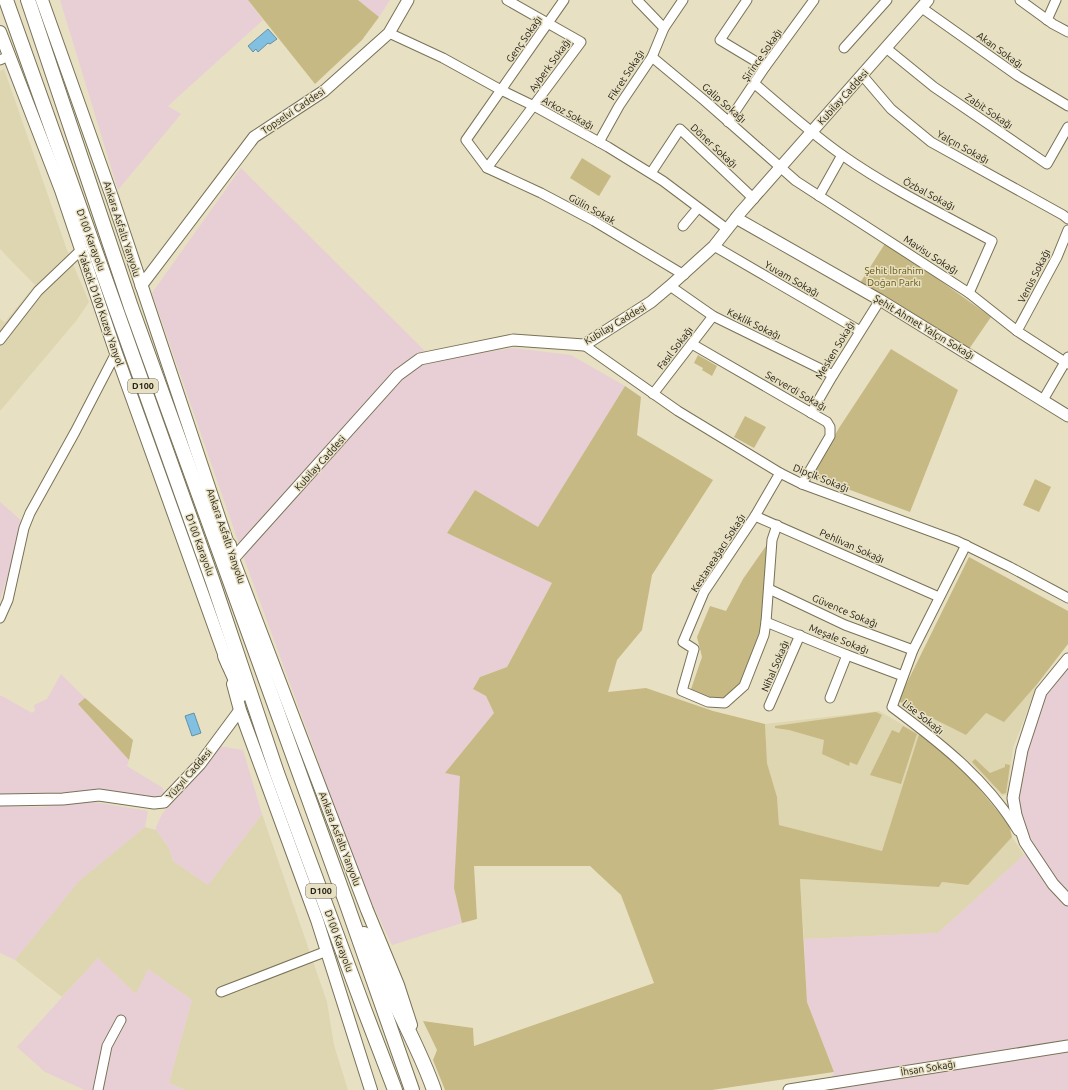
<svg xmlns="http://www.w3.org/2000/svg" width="1068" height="1090" viewBox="0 0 1068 1090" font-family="Ubuntu,sans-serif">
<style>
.built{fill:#ded5b1}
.industrial{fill:#e8ced5}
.green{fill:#c7b983}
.water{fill:#81c0e1;stroke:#6591a4}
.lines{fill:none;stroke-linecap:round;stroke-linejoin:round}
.minor-casing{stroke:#787257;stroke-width:11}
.tertiary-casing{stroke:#787257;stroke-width:13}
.secondary-casing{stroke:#787257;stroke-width:14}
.trunk-casing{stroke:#787257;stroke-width:16}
.minor{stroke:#fff;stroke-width:9}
.tertiary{stroke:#fff;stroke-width:11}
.secondary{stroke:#fff;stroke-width:12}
.trunk{stroke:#fff;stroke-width:14}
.labels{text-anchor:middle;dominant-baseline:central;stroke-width:3;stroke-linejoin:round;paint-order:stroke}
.shield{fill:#e8e0c3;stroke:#605b4b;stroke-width:1}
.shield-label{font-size:9px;font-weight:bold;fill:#252217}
.street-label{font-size:10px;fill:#252217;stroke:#e8e0c3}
.park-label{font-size:10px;fill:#65560d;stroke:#e8e0c3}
</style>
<rect width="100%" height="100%" fill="#e8e0c3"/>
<g class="built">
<polygon points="4,69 67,250 89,302 76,321 0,411 0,319 5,322 35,285 0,249 0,71"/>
<polygon points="1038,683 1013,748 1007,795 1002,796 972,764 928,726 932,718 966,735 986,713 1004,721"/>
<polygon points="879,711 919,734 882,851 779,825 777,797 767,763 765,724"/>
<polygon points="262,814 327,1002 334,1045 348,1090 185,1090 169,1083 192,1000 148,969 136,994 98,958 62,997 15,960 79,881 145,827 156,830 169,848 173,861 208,885"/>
<polygon points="1012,837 1024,855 938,933 804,939 800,879 939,887 942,882 967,885"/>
</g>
<g class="industrial">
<polygon points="60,0 248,0 263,20 168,106 181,114 118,190"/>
<polygon points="358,0 390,0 379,17"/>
<polygon points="241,168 434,360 513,348 571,355 625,386 538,528 475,490 447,533 552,583 507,667 480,677 473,689 486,696 494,713 446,772 461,776 454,888 462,923 392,945 345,846 318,760 245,561 152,293"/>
<polygon points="0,502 24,523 0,600"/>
<polygon points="1068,665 1068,1090 825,1090 834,1072 807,1002 804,939 938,933 1024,855 1035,847 1014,800 1018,756 1046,695"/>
<polygon points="61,674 85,698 78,704 129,760 127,766 163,788 164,793 159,796 144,799 101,791 79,791 45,795 0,795 0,696 2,696 32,713 35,711 34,705 47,699"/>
<polygon points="219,746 243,750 262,814 208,885 173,861 169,848 156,830 156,827 162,814 200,772"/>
<polygon points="88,801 148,811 145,827 79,881 15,960 0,953 0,806 42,807"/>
<polygon points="98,958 136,994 148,969 192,1000 169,1083 185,1090 85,1090 45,1072 17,1047"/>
</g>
<g class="green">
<polygon points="248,0 358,0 379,17 362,40 315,84"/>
<polygon points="582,158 611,176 599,196 570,178"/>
<polygon points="886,242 991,317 969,349 860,283"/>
<polygon points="891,349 958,390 910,512 812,476 839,428"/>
<polygon points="698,355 717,366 712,376 702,370 703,368 694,363"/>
<polygon points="625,386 641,397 637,435 713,480 652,575 642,630 617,660 608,692 646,688 713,711 765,724 767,763 777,797 779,825 882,851 919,734 962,768 1009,825 1012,837 968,885 942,882 939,887 800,879 807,1002 834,1072 712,1090 445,1090 433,1060 437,1050 423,1021 473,1028 474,1046 654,983 621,895 590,866 474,866 477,919 462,923 454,888 460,776 445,773 494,713 486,696 473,689 480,677 507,667 552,583 447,533 475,490 538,527"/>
<polygon points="745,416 766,427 754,448 734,437"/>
<polygon points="1035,479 1051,487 1039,512 1023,505"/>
<polygon points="768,543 763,621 743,683 727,698 709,700 690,692 702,657 697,637 710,606 726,611 743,579"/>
<polygon points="969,557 1068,611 1068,644 1038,683 1004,722 986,713 966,735 898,701"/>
<polygon points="85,698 133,740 129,760 78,704"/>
<polygon points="876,712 882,715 857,765 850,762 849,766 822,754 824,740 789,730 775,728 775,726"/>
<polygon points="903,726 917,734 901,784 870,775 892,730 899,733"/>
<polygon points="975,759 990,773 1005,767 1005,764 1010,765 1006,793 1002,794 972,762"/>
</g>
<g class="water">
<polygon points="268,29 277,39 270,44 268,43 258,52 256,49 253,52 248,46"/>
<polygon points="194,713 201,733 192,736 185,716"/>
</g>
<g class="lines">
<g class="minor-casing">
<g id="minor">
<polyline points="564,0 466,140 487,168 541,193 594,221 684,275"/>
<polyline points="637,0 664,28"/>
<polyline points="747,0 720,40 765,67"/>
<polyline points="1020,0 1053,24 1068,32"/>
<polyline points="922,8 1018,76 1068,106"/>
<polyline points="1047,20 1056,0"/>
<polyline points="389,33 443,58 501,90 534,106 608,147 663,181 727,229"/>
<polyline points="844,48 887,0"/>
<polyline points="886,48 934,87 1047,164 1068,127"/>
<polyline points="652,57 705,101 796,181 969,293 1017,331 1068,364"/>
<polyline points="0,60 9,56"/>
<polyline points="862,75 891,109 931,142 1063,215 1068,219"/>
<path d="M755 84C783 108 811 133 842 155 889 188 942 214 992 241L969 293"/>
<polyline points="728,122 765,67 814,0"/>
<polyline points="599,142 619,106 652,57 664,28 683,0"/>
<polyline points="487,168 581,42 507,0"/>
<polyline points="651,173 680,129 754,199"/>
<polyline points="819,196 842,155"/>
<polyline points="683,226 698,208"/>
<polyline points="714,246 860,331"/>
<polyline points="670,286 713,316 833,375"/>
<polyline points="1017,331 1057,257 1068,230"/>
<polyline points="0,340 38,291 81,250"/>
<polyline points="692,344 827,422 830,427 830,436 802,484"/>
<polyline points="584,345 678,411 780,473 802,484 957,541 1010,567 1068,598"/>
<polyline points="653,394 713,316"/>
<polyline points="1043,400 1068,357"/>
<polyline points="811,413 833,375 880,300"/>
<polyline points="755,516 939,597"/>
<polyline points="777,525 772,540 766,622 764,635 744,686 725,703 708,702 682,691 694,649 683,642 704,592 755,516 780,473"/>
<path d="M966 545 913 650 892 707C939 742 987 779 1018 831"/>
<polyline points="769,589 845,625 913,650"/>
<polyline points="0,618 8,600 24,528 30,513 75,432 116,353"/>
<polyline points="766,622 847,655 903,676"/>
<polyline points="830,698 847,655"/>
<polyline points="769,706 800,635"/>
<polyline points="221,992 327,951"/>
<polyline points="98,1090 107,1046 121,1020"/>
</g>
</g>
<g class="tertiary-casing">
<g id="tertiary">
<polyline points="736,218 880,300 1068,416"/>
<polyline points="141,286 254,137 324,91 389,33 408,0"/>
<polyline points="233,559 398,375 420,359 513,340 584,345 651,302 670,286 714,246 740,213 928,0"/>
<polyline points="1068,659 1041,692 1022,750 1013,798 1016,815 1025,842 1053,884 1068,900"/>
<polyline points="0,800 63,799 99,795 154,803 164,802 200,764 240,710"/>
<polyline points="789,1090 1068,1046"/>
</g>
</g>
<g class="secondary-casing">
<g id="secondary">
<polyline points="42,0 112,197 233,559 367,910 398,985 411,1025"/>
<polyline points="0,32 61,190 116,353 228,665"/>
<polyline points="233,684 240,710 317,920 371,1090"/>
</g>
</g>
<g class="trunk-casing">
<g id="trunk">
<polyline points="6,0 213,582 277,773 364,1009 395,1090"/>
<polyline points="28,0 131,307 346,902 412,1090"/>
<polyline points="229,545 234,573"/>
<polyline points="225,656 242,694"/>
<path d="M364 934C375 954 383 976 393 998 407 1029 423 1058 434 1090"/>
</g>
</g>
<use href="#minor" class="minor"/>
<use href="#tertiary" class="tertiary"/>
<use href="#secondary" class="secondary"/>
<use href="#trunk" class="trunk"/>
</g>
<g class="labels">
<g class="shield">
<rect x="128" y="379" width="30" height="14" rx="3"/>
<rect x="306" y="884" width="30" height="14" rx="3"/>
</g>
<g class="shield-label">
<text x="143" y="386">D100</text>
<text x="321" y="891">D100</text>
</g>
<g class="street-label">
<text transform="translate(524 39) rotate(-55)">Genç Sokağı</text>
<text transform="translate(1000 50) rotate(36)">Akan Sokağı</text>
<text transform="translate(762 55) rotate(-55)">Şirince Sokağı</text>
<text transform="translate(550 65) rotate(-54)">Ayberk Sokağı</text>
<text transform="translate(626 75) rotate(-57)">Fikret Sokağı</text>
<text transform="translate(843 97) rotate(-48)">Kubilay Caddesi</text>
<text transform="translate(724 103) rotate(41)">Galip Sokağı</text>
<text transform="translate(293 111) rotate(-34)">Topselvi Caddesi</text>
<text transform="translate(989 111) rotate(34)">Zabit Sokağı</text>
<text transform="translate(568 113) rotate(29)">Arkoz Sokağı</text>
<text transform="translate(714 146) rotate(43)">Döner Sokağı</text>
<text transform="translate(963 147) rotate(29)">Yalçın Sokağı</text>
<text transform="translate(929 194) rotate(28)">Özbal Sokağı</text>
<text transform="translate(592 209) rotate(29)">Gülin Sokak</text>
<text transform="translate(122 229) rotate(72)">Ankara Asfaltı Yanyolu</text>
<text transform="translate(91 240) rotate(70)">D100 Karayolu</text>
<text transform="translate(931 255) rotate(33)">Mavisu Sokağı</text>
<text transform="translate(1034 276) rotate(-63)">Venüs Sokağı</text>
<text transform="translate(792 279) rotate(30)">Yuvam Sokağı</text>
<text transform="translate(101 309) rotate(71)">Yakacık D100 Kuzey Yanyol</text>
<text transform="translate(615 324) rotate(-31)">Kubilay Caddesi</text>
<text transform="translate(754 324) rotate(26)">Keklik Sokağı</text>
<text transform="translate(924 327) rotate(31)">Şehit Ahmet Yalçın Sokağı</text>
<text transform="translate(675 348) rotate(-52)">Fasıl Sokağı</text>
<text transform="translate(835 350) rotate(-59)">Mesken Sokağı</text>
<text transform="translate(796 391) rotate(30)">Serverdi Sokağı</text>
<text transform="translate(320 463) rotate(-48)">Kubilay Caddesi</text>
<text transform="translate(821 478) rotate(22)">Dipçik Sokağı</text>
<text transform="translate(226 536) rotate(71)">Ankara Asfaltı Yanyolu</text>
<text transform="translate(200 545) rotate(70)">D100 Karayolu</text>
<text transform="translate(852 546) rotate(24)">Pehlivan Sokağı</text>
<text transform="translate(718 553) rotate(-57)">Kestaneağacı Sokağı</text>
<text transform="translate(845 611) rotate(23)">Güvence Sokağı</text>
<text transform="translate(839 639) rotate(22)">Meşale Sokağı</text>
<text transform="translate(775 666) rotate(-67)">Nihal Sokağı</text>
<text transform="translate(923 717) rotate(38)">Lise Sokağı</text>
<text transform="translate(189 774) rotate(-49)">Yüzyıl Caddesi</text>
<text transform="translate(340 839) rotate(69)">Ankara Asfaltı Yanyolu</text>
<text transform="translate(339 941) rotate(70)">D100 Karayolu</text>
<text transform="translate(928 1068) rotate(-9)">İhsan Sokağı</text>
</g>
<g class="park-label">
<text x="894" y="270">Şehit İbrahim<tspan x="894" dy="12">Doğan Parkı</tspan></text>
</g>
</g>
</svg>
